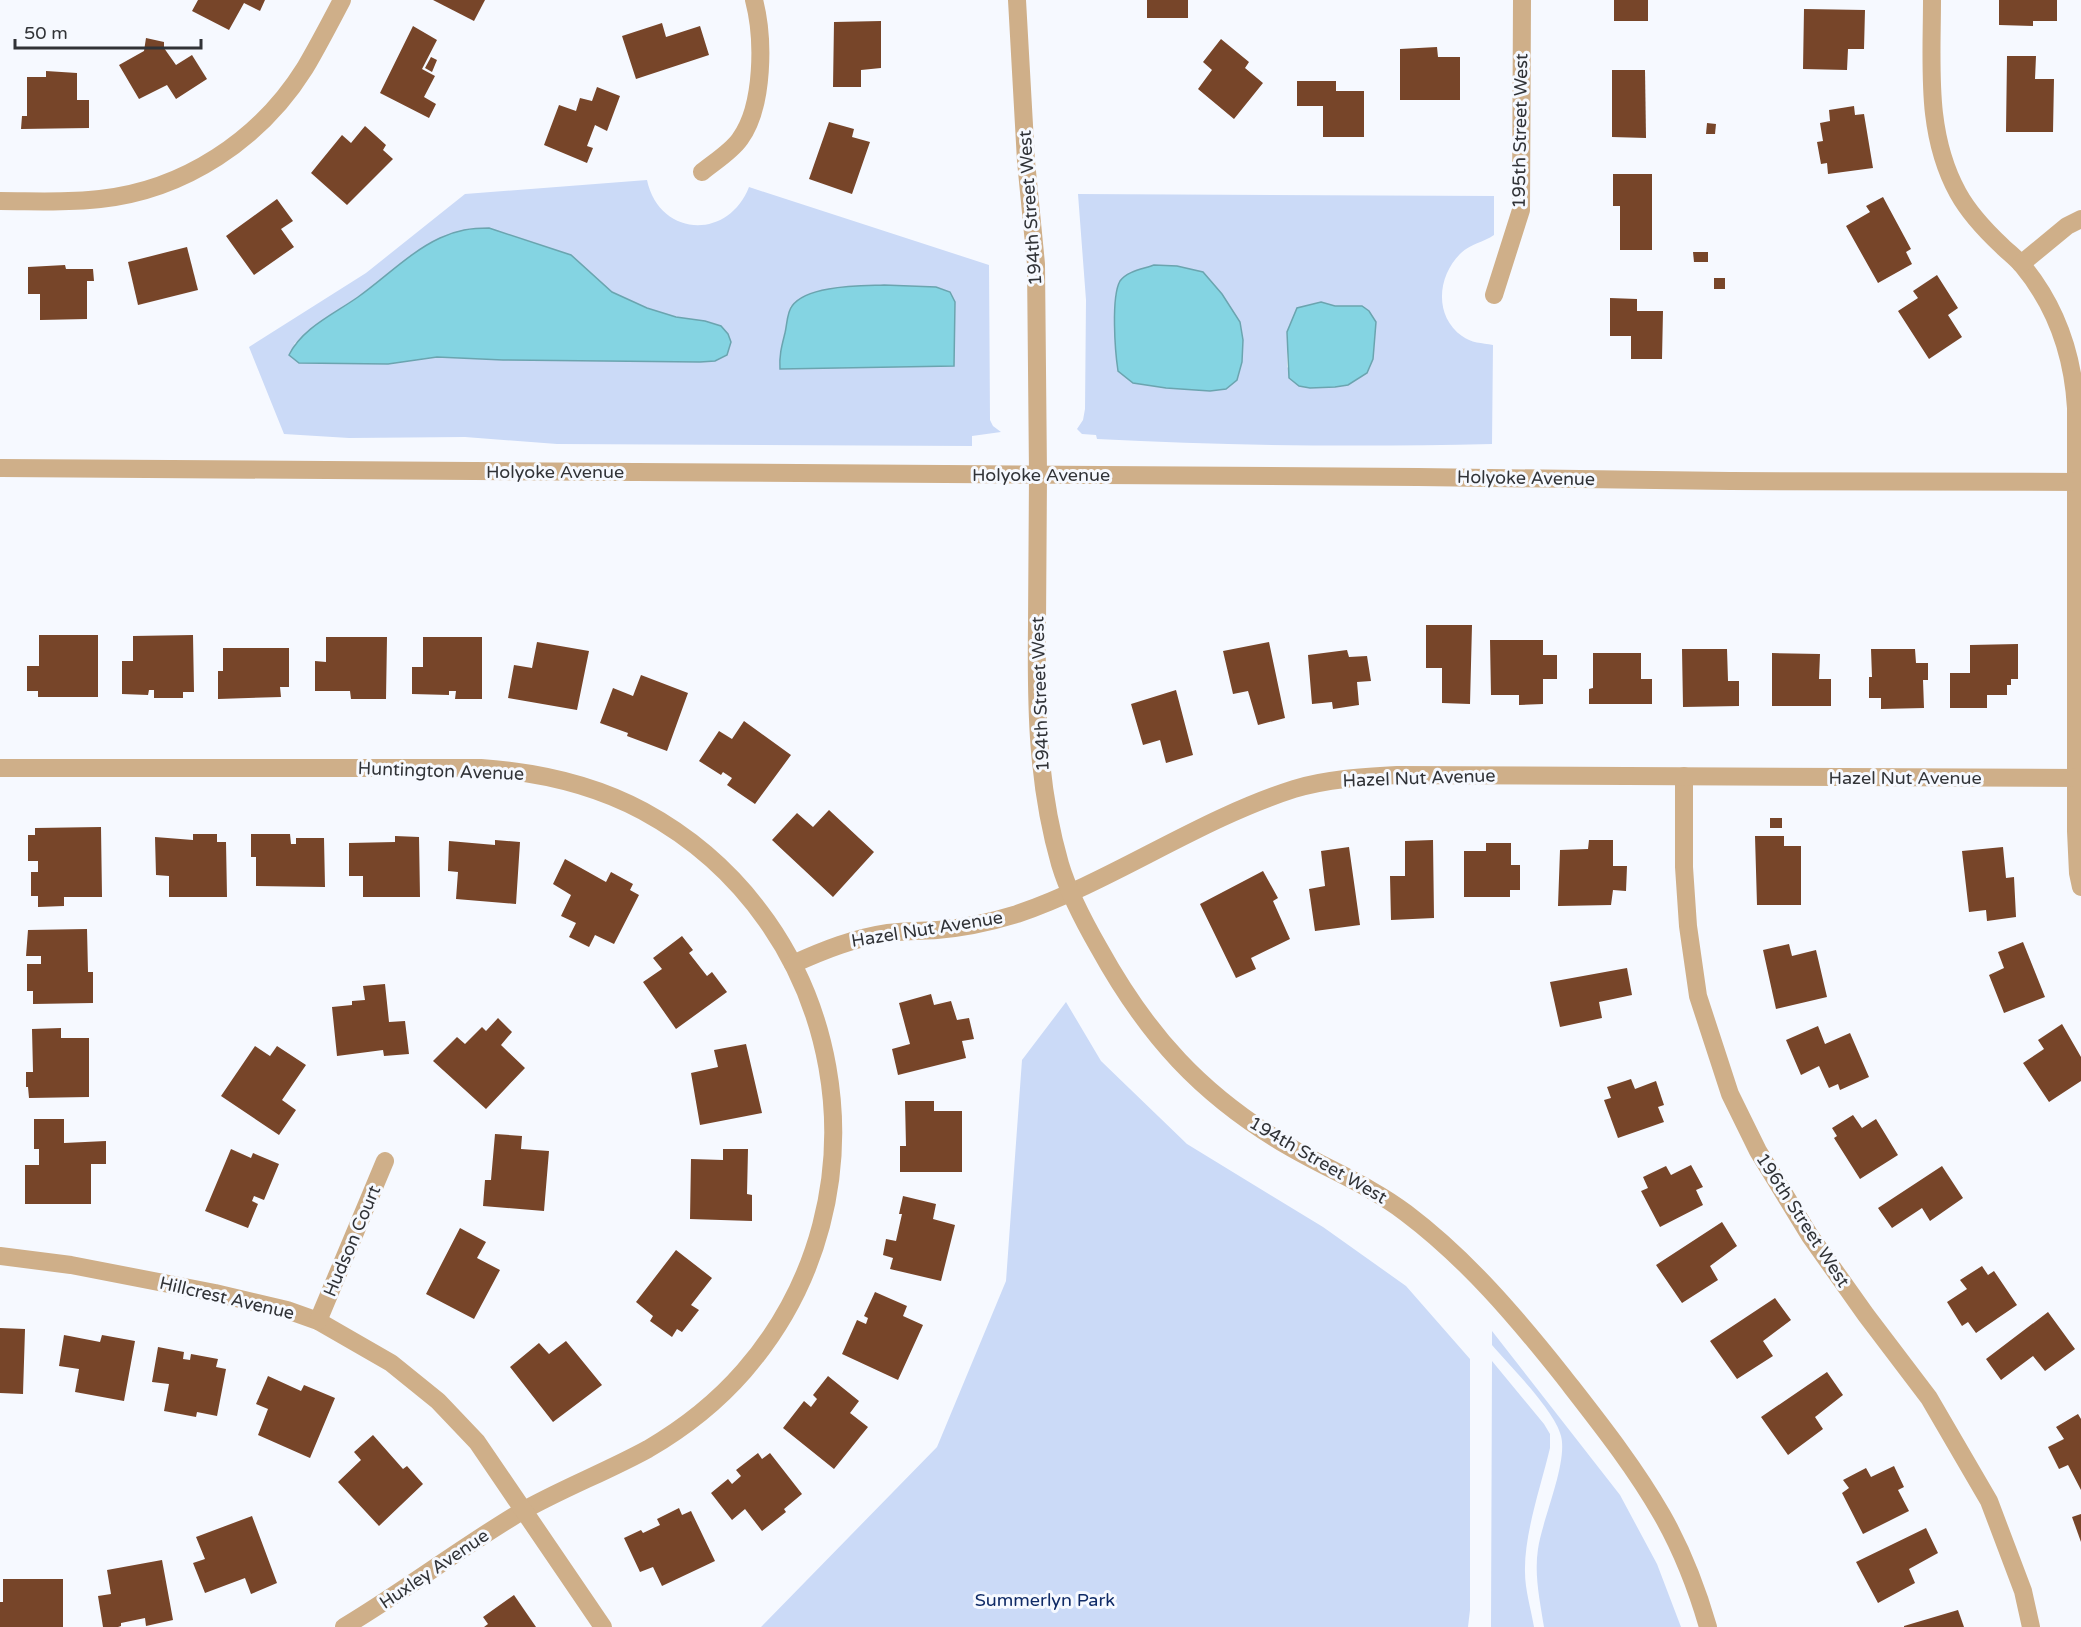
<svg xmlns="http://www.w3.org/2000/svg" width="2081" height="1627" viewBox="0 0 2081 1627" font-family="'Varela Round',sans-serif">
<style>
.green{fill:#cbdaf7;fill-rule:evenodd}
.water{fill:#84d4e2;stroke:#6ba4af;stroke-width:1.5}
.building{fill:#774529}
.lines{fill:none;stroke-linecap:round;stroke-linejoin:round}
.minor{stroke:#cfaf89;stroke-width:18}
.tertiary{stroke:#cfaf89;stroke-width:18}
.labels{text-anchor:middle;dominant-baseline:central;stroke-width:6;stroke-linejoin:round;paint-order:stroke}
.street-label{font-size:18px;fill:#313337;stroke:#f6f9ff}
.park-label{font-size:18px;fill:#0f2a66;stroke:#f6f9ff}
</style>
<rect width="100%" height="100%" fill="#f6f9ff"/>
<g class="green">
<path d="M647 180C659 237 728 241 749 187L989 265 990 420 993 426 1001 432 972 436V446L557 444 465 437 349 438 284 434 249 347 366 273 465 194ZM489 228 571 255 612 292 647 308 676 317 705 321 700 362 503 360 437 357 388 364 294 344 318 323 359 296 410 256ZM799 299 955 302 954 366 786 330 790 307Z"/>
<path d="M1078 194 1494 196V235C1484 242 1470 244 1461 253 1438 275 1433 315 1462 336 1471 343 1482 343 1493 345L1492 444C1361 447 1229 446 1097 439L1096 435 1082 434 1077 429 1083 420 1085 409 1086 300ZM1132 272H1203L1222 294 1243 340 1242 362 1236 380 1210 391 1133 383 1116 353 1115 297 1121 280ZM1321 302 1335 306H1362L1375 334 1373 359 1355 380 1348 385 1310 388 1287 367V332L1297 308Z"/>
<polygon points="1066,1002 1101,1061 1187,1144 1323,1227 1406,1286 1470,1359 1470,1610 1468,1627 761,1627 937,1447 1006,1281 1022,1060"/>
<path d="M1492 1331 1620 1495 1657 1564 1681 1627H1544C1540 1601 1534 1575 1538 1549 1542 1520 1568 1463 1561 1436 1555 1411 1510 1366 1492 1345Z"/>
<path d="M1492 1361 1544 1424 1550 1434V1448C1541 1486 1524 1534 1525 1572 1525 1590 1531 1609 1534 1627H1491Z"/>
</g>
<g class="water">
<path d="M489 228 571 255 612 292 647 308 676 317 705 321 721 326 728 334 731 342 727 355 715 361 700 362 503 360 437 357 388 364 299 363 289 355C302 328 334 314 358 297 386 277 410 252 440 238 457 230 471 228 489 228Z"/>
<path d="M1154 265 1177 266 1203 272 1222 294 1240 322 1243 340 1242 362 1237 380 1226 389 1210 391 1166 388 1133 383 1118 371C1115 351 1111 297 1120 281 1127 271 1143 269 1154 265Z"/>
<path d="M884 285 936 287 950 292 955 302 954 366 780 369C779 355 782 345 785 333 787 325 787 312 792 306 807 285 860 286 884 285Z"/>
<polygon points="1321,302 1335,306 1362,306 1369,311 1376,322 1373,359 1367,373 1348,385 1335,387 1310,388 1299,386 1289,378 1287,332 1297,308"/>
</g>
<g class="building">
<polygon points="198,0 265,0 260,11 244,3 229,30 192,11"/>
<polygon points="433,0 485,0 474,21"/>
<rect x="1147" y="0" width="41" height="18"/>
<rect x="1614" y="0" width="34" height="21"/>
<polygon points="1999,0 2057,0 2057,21 2033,21 2033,26 1999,25"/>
<polygon points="1804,9 1865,10 1864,49 1848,49 1847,70 1803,69"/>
<polygon points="881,21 881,68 861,70 861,87 833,87 834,22"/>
<polygon points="662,23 666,37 700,26 709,55 636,79 622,36"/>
<polygon points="413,26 437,40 422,69 435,76 424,97 436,104 429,118 380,93"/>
<polygon points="146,38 164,42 164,48 176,65 192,55 207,79 176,99 167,85 139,99 119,65 144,51"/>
<polygon points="1221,39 1249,62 1245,68 1263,83 1234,119 1198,89 1212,70 1203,62"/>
<polygon points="1437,47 1438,57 1460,57 1460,100 1400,100 1400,49"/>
<polygon points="2007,56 2036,56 2035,79 2054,79 2053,132 2006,132"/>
<polygon points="431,57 437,60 432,72 425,68"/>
<polygon points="1612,70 1645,70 1646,138 1612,137"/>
<polygon points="46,71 77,73 77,100 89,100 89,128 21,129 22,116 27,116 27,77 46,77"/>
<polygon points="1297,81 1336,81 1336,91 1364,91 1364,137 1323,137 1323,106 1297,106"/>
<polygon points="597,87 620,96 607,131 595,125 587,146 593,148 587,163 544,145 559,105 576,111 580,98 592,101"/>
<polygon points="1854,106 1855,115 1864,114 1873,168 1828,174 1827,163 1821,164 1817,142 1823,141 1820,123 1830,121 1829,110"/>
<polygon points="829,122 854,129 852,137 870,142 852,194 809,179"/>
<polygon points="1707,123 1716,124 1715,134 1706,134"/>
<polygon points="365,126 386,145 383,150 393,159 347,205 311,173 342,135 351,143"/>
<polygon points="1613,174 1652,174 1652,250 1620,250 1620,206 1613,206"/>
<polygon points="1883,197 1911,249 1906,252 1912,264 1878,283 1846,226 1870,212 1866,206"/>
<polygon points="277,199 293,221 281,229 294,247 254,275 226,236"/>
<polygon points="187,247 198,290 138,305 128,262"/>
<polygon points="1693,252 1708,252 1708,262 1694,262"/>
<polygon points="65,265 66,269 93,269 94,281 87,281 87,319 40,320 40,294 28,294 28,267"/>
<polygon points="1937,275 1958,308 1948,315 1962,337 1929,359 1898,311 1918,298 1913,291"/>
<rect x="1714" y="278" width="11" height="11"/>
<polygon points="1610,298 1637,299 1637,311 1663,311 1662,359 1631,359 1631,336 1610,336"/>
<polygon points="1426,625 1472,625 1470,704 1442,703 1442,668 1426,668"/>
<polygon points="39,635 98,635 98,697 38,697 38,691 27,691 27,666 39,666"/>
<polygon points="193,635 194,692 183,692 183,698 154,698 154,690 149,690 148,695 122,694 122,661 133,661 133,636"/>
<polygon points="326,637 387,637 386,699 351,699 350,691 315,691 315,661 326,662"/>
<polygon points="423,637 482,637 482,699 455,699 456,691 449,691 449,695 412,694 412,667 423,667"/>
<polygon points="1490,640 1543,640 1543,655 1557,655 1557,679 1543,679 1543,704 1519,705 1519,695 1491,695"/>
<polygon points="537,642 589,651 577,710 508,698 514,665 532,668"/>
<polygon points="1269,642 1285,718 1258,725 1248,691 1233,694 1223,651"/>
<polygon points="2018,644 2018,679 2011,679 2011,685 2007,685 2007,695 1987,695 1987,708 1950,708 1950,673 1970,673 1970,645"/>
<polygon points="223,648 289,648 289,687 280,687 281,697 218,699 218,671 223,671"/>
<polygon points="1682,649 1727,649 1728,681 1739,681 1739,706 1683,707"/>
<polygon points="1871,649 1915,649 1916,663 1928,663 1928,680 1923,680 1924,708 1881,709 1881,698 1869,698 1869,677 1872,677"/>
<polygon points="1347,650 1349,657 1367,656 1371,681 1357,682 1359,705 1333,709 1332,702 1312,704 1308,655"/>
<polygon points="1593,653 1641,653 1641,679 1652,679 1652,704 1589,704 1589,689 1593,688"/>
<polygon points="1772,653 1820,654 1819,679 1831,679 1831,706 1772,706"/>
<polygon points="641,675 688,693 667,751 627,736 628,733 600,723 613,688 633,696"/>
<polygon points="1176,690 1193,755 1166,763 1160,740 1143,745 1131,704"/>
<polygon points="744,721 791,755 755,804 727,785 732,778 723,772 721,775 699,761 719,731 732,739"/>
<polygon points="829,810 874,852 833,897 772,840 797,813 813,827"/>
<rect x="1770" y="818" width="12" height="10"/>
<polygon points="101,827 102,897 64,897 64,906 38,907 38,896 31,896 31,872 38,872 38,861 28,861 28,835 35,835 35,828"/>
<polygon points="193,834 217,834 217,842 226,842 227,897 169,897 169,876 156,875 155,837 193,840"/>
<polygon points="251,834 290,834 291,844 296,844 296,838 324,838 325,887 256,886 256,857 251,857"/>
<polygon points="395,836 419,837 420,897 363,897 363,876 349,876 349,843 395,842"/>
<polygon points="1755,836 1784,836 1784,846 1801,846 1801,905 1757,905"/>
<polygon points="495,840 520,842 516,904 456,899 458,872 448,871 449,841 495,845"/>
<polygon points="1433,840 1434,918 1391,920 1390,876 1405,876 1405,841"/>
<polygon points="1589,840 1613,840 1613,866 1627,866 1626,891 1613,890 1611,905 1558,906 1560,850 1588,849"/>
<polygon points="1486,843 1511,843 1511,865 1520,865 1520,890 1510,890 1510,897 1464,897 1464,851 1486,851"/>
<polygon points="1349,847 1360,925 1315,931 1309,889 1325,886 1321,851"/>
<polygon points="2003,847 2006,878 2014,877 2016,917 1987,921 1986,910 1969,912 1962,851"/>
<polygon points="565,859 606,882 611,872 633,884 630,890 639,895 614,944 595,935 589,947 569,937 576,923 561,916 571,895 553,884"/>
<polygon points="1263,871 1278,898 1273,901 1290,939 1251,958 1256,969 1236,978 1200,904"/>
<polygon points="87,929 88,972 93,972 93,1003 33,1004 33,991 27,991 27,964 41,964 41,956 26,956 28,930"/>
<polygon points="682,936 693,950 689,953 707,976 712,972 727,992 676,1029 643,982 662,969 653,958"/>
<polygon points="2023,942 2045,997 2004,1013 1989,975 2004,968 1998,952"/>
<polygon points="1789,944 1792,956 1816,950 1827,997 1776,1009 1763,950"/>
<polygon points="1627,968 1632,995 1599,1002 1602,1018 1560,1027 1550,982"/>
<polygon points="385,984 389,1022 405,1021 409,1054 384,1056 383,1050 337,1056 332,1007 352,1005 352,1001 365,1000 363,986"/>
<polygon points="931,994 934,1005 951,1001 957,1020 969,1018 974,1039 962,1041 966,1058 898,1075 892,1049 910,1044 899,1003"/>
<polygon points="498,1018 512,1032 501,1045 525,1068 486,1109 433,1061 457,1037 465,1044 482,1027 486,1031"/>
<polygon points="2062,1024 2081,1057 2081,1081 2049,1102 2023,1063 2044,1049 2038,1040"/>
<polygon points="1818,1026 1825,1044 1850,1033 1869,1077 1840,1090 1838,1084 1829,1088 1819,1066 1801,1075 1786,1040"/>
<polygon points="61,1028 61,1038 89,1038 89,1097 29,1098 28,1087 26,1087 26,1072 33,1072 32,1029"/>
<polygon points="746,1044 762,1113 700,1125 691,1073 718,1067 714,1050"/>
<polygon points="255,1046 270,1056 277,1046 306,1065 282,1100 296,1110 279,1135 221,1096"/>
<polygon points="1631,1079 1635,1089 1656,1081 1664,1105 1658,1107 1664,1122 1618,1138 1604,1100 1611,1098 1607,1087"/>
<polygon points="905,1101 934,1101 934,1111 962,1111 962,1172 900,1172 900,1146 906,1146"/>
<polygon points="1853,1115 1862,1128 1876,1119 1898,1155 1860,1179 1834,1138 1837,1136 1832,1128"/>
<polygon points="34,1119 64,1119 64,1143 106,1141 106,1164 91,1164 91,1204 25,1204 25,1165 39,1165 39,1149 34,1149"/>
<polygon points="495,1134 522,1136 521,1149 549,1151 544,1211 483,1206 485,1180 491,1180"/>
<polygon points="231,1149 251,1158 253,1153 279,1164 264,1200 254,1196 252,1201 258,1204 248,1228 205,1211"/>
<polygon points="723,1149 748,1149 747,1194 752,1195 752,1221 690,1219 691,1159 723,1160"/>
<polygon points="1691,1165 1703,1187 1696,1190 1703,1205 1660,1227 1641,1191 1648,1188 1643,1177 1666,1166 1671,1175"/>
<polygon points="1942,1166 1963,1198 1930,1221 1922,1208 1892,1228 1878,1208"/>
<polygon points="903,1196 936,1204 933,1219 955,1225 941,1281 890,1269 893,1258 883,1255 886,1239 896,1241 902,1214 899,1214"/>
<polygon points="1722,1222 1737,1246 1710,1266 1718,1280 1682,1303 1656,1265"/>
<polygon points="460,1228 486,1242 477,1258 500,1270 474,1319 426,1294"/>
<polygon points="676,1250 712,1278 691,1305 699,1310 682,1332 677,1329 672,1337 650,1321 653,1316 636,1302"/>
<polygon points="1982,1266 1988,1275 1994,1271 2017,1305 1976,1333 1968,1322 1962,1326 1947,1302 1967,1289 1960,1280"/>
<polygon points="875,1292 907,1306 903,1316 923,1325 898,1380 842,1354 857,1320 866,1324 868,1318 864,1316"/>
<polygon points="1775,1298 1791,1320 1763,1341 1773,1356 1737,1379 1710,1341"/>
<polygon points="2048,1312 2075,1349 2045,1371 2033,1356 2001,1380 1986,1359"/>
<polygon points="0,1328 25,1329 23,1394 0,1393"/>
<polygon points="64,1335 100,1342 102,1335 135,1341 124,1401 75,1392 79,1369 59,1366"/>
<polygon points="566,1341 602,1385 553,1422 510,1367 539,1343 549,1354"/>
<polygon points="158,1347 184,1352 183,1359 190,1360 191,1354 218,1359 216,1367 226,1369 217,1416 197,1412 196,1417 164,1411 169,1384 152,1382"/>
<polygon points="1827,1372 1843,1395 1815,1417 1823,1429 1788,1455 1761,1417"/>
<polygon points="268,1376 301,1391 304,1385 335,1398 310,1458 258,1435 268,1409 256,1404"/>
<polygon points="828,1376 859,1401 850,1413 868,1427 834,1469 783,1428 804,1401 811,1407 817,1399 813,1395"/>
<polygon points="2078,1414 2081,1419 2081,1490 2068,1465 2059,1469 2048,1447 2064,1439 2056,1427"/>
<polygon points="373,1435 403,1469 407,1466 423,1484 379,1526 338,1482 361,1460 354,1452"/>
<polygon points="758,1453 762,1459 770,1453 802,1494 784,1509 786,1512 762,1531 745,1509 732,1520 711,1493 728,1479 732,1484 741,1476 736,1470"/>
<polygon points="1894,1466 1904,1487 1898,1490 1909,1511 1863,1534 1842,1493 1849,1488 1843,1480 1866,1468 1871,1477"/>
<polygon points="679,1508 682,1515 691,1511 715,1561 662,1586 653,1567 640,1572 624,1538 641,1530 643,1533 660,1525 657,1519"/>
<polygon points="2081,1514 2081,1542 2072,1517"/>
<polygon points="252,1516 277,1583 251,1594 245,1578 205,1593 193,1563 205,1559 196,1537"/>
<polygon points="1926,1528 1938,1553 1909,1569 1915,1583 1878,1603 1856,1562"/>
<polygon points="162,1560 173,1620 146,1626 145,1618 121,1623 121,1626 118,1627 103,1627 98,1596 111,1594 107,1570"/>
<polygon points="3,1579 63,1579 63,1627 0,1627 0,1602 3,1602"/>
<polygon points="514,1595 536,1627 484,1627 488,1624 483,1617"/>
<polygon points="1958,1610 1964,1627 1904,1627 1904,1626"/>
</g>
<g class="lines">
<g class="minor">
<polyline points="1017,0 1026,161 1036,264 1038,475"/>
<path d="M1932 0C1932 66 1925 133 1958 193 1969 213 1986 231 2002 246 2008 252 2016 258 2022 265 2056 306 2073 356 2076 408V831L2078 873 2081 887"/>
<path d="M702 172C714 162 731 152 740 139 764 106 764 38 754 0"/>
<path d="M0 201C33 201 67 203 100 199 184 190 260 140 305 68 318 46 330 23 342 0"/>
<polyline points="2021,264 2067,226 2081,219"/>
<polyline points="1494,295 1521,210 1522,0"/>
<path d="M0 768H481C538 772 593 784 643 811 848 922 896 1196 744 1371 717 1402 684 1428 648 1449 606 1472 561 1489 519 1513 459 1549 404 1591 344 1627"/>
<polyline points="1684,776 1684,867 1688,926 1698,996 1730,1094 1758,1151 1810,1236 1866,1315 1929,1398 1989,1501 2023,1591 2031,1627"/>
<path d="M793 964C824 950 854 938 888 933 904 931 921 931 937 930 964 928 991 922 1017 914 1113 881 1197 820 1294 789 1327 779 1362 777 1397 775L2081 778"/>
<polyline points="0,1256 71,1265 215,1293 287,1310 318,1321 391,1363 438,1401 477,1442 603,1627"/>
<polyline points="318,1321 385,1161"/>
</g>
<g class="tertiary">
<polyline points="0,468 1418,477 1730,481 2081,482"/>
<path d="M1038 475C1038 525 1037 575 1037 624 1036 707 1037 784 1060 864 1069 894 1084 922 1099 948 1147 1035 1201 1095 1288 1146 1327 1169 1369 1185 1406 1213 1467 1259 1516 1317 1563 1376 1598 1421 1634 1466 1662 1515 1682 1550 1697 1589 1708 1627"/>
</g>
</g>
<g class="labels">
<g class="street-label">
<text transform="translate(1520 131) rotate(-89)">195th Street West</text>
<text transform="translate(1030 208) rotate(-94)">194th Street West</text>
<text x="555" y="472">Holyoke Avenue</text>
<text x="1041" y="475">Holyoke Avenue</text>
<text transform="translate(1526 478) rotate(1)">Holyoke Avenue</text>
<text transform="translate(1040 694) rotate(-92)">194th Street West</text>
<text transform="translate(441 771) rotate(2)">Huntington Avenue</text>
<text transform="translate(1419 778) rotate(-2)">Hazel Nut Avenue</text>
<text x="1905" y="778">Hazel Nut Avenue</text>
<text transform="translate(927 929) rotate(-9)">Hazel Nut Avenue</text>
<text transform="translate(1318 1160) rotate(30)">194th Street West</text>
<text transform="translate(1803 1220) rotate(57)">196th Street West</text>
<text transform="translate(352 1241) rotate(-67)">Hudson Court</text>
<text transform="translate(227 1298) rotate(13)">Hillcrest Avenue</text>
<text transform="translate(434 1569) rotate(-34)">Huxley Avenue</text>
</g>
<g class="park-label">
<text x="1045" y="1600">Summerlyn Park</text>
</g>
</g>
<path d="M15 39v9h186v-9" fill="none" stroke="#313337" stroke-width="3"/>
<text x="24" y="39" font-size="18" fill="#313337" stroke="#f6f9ff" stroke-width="4.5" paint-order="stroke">50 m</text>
</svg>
